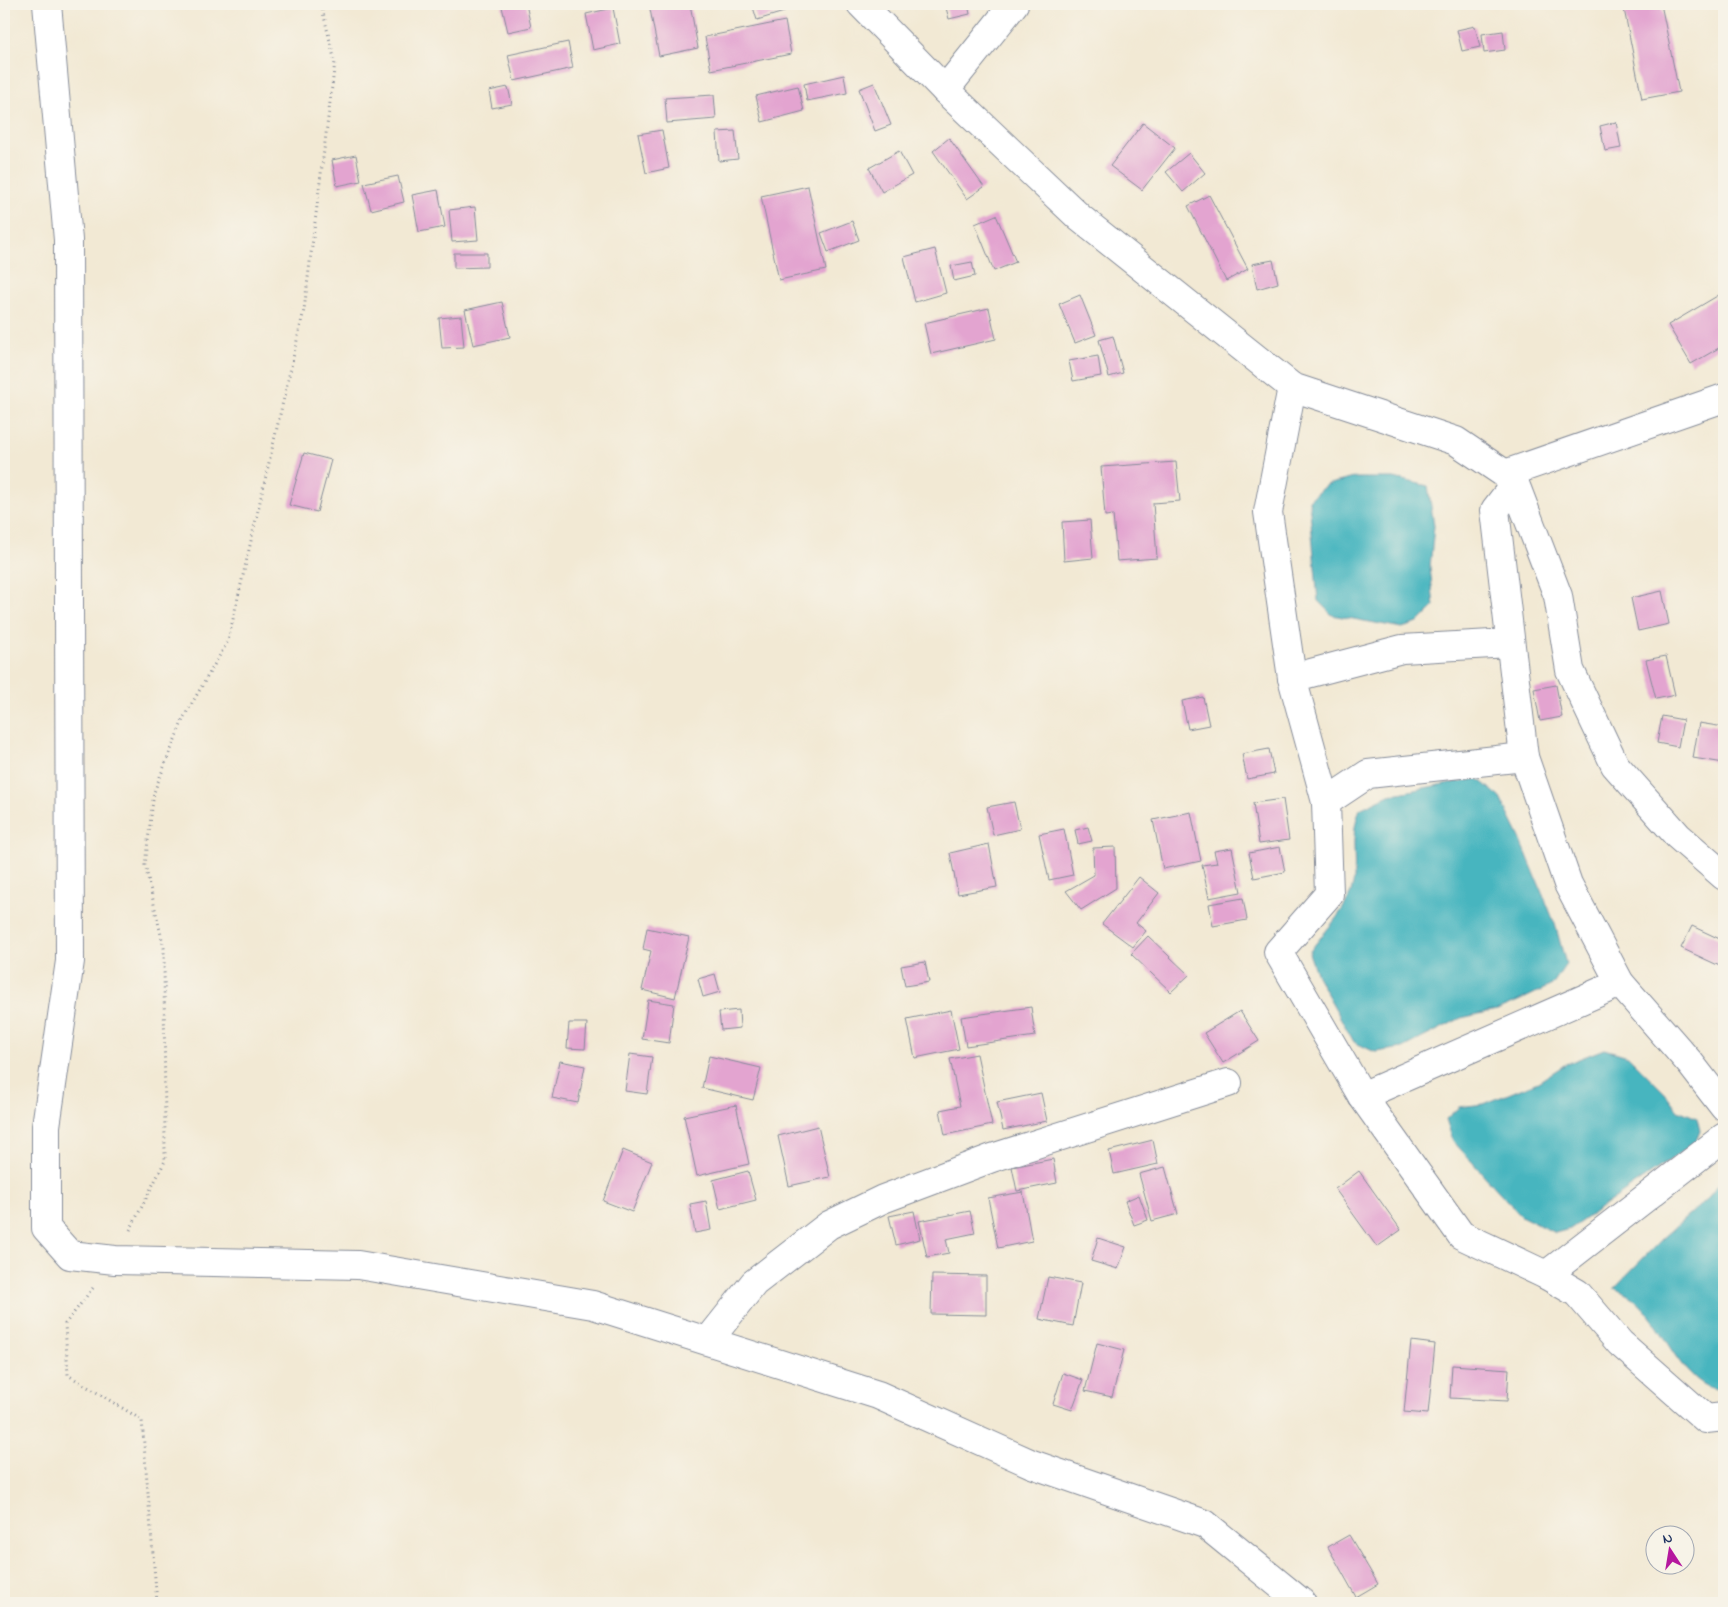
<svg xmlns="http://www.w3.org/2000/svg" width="1728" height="1607" viewBox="0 0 1728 1607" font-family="'Indie Flower',sans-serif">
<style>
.water{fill:#46b5bf;stroke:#30728e}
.building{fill:#e3a4d0}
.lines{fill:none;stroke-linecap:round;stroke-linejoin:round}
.minor-casing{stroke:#868c99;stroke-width:30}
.secondary-casing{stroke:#868c99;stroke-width:30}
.path{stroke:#868c99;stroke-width:3;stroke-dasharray:1 4;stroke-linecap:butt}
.minor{stroke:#fff;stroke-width:28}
.secondary{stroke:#fff;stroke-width:28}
</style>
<rect width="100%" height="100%" fill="#f7f3e8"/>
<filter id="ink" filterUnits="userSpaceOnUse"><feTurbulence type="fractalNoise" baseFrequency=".02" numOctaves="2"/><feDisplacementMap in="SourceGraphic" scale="10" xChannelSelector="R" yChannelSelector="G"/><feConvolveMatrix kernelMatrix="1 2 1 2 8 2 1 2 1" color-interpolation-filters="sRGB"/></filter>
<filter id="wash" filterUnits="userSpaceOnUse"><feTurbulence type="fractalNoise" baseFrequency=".0096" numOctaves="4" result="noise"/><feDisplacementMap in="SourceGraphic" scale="20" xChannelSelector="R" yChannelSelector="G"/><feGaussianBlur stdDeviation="1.12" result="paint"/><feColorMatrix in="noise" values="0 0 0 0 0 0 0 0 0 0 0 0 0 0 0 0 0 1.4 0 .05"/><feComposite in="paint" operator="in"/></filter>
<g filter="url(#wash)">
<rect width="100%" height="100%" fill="#f2e9d4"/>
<g class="water">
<polygon points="1354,478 1394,478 1428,486 1434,526 1430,567 1434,607 1418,623 1402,628 1332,615 1318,601 1309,500 1326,485"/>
<path d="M1478 779 1500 797 1520 838 1555 924 1566 964 1552 985 1525 998 1497 1010 1461 1018 1403 1048 1375 1052 1354 1042 1317 976 1309 953C1325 929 1351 908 1354 878 1356 852 1350 834 1360 809L1389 795 1449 783Z"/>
<polygon points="1604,1049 1628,1056 1665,1093 1678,1110 1697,1118 1700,1131 1695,1143 1570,1229 1555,1233 1521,1216 1453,1141 1446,1119 1459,1107 1484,1104 1538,1082 1566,1064"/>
<path d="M1724 1178V1391C1719 1389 1714 1389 1709 1387 1677 1373 1662 1321 1634 1299 1628 1294 1620 1291 1614 1288L1662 1239 1706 1200Z"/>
</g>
<g id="blocks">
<g class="building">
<polygon points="519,4 526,4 531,27 508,32 502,7"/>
<polygon points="649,4 690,4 698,48 659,56"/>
<polygon points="752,4 782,4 784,12 757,20"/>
<polygon points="945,4 968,4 970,14 949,19"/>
<polygon points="1623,4 1661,4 1679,92 1642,99"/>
<polygon points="613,8 620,44 593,50 586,14"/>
<polygon points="785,21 791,54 711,70 705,37"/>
<polygon points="1475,26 1480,47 1462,51 1457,30"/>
<polygon points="1503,31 1505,50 1484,53 1482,34"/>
<polygon points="568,42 573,68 514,81 508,55"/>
<polygon points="844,75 847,93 807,101 804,84"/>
<polygon points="874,83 891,125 875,131 859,89"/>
<polygon points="798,86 804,111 762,122 756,96"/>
<polygon points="508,87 512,104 492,108 489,91"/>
<polygon points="714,95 716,119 667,123 665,98"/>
<polygon points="1616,122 1621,148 1605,151 1600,126"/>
<polygon points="1143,123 1175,148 1142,190 1110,166"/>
<polygon points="662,130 669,168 646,173 638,134"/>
<polygon points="735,131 738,159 719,161 717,132"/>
<polygon points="949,138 984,187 967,199 933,151"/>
<polygon points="899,151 912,175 882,192 869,168"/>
<polygon points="1189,153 1205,173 1183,192 1166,172"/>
<polygon points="356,155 361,181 337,186 332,160"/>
<polygon points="398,176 404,202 371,210 364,183"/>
<polygon points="808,186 826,270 779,280 761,196"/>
<polygon points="438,190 445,227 419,232 412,195"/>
<polygon points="1209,195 1248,269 1226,281 1188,206"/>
<polygon points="475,207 478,240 452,242 449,210"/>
<polygon points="996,215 1016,262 994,271 975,224"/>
<polygon points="852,221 859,240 828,252 821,233"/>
<polygon points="935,249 946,293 915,302 904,257"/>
<polygon points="454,253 487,253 487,267 454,268"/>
<polygon points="1273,260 1278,283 1257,289 1252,264"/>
<polygon points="972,262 975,276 954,281 951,266"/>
<polygon points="1724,292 1724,345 1691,364 1668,325"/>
<polygon points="1080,295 1096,335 1075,343 1059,304"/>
<polygon points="502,302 510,337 473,345 465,310"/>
<polygon points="989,308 996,339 931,354 924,323"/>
<polygon points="461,316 464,347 442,348 439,318"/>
<polygon points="1113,336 1123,373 1109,377 1099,340"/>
<polygon points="1098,356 1101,376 1073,381 1069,361"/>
<polygon points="304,453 331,460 317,512 289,505"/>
<polygon points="1176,462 1180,501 1153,503 1157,558 1117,561 1113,515 1105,516 1101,467"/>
<polygon points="1090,520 1093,558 1064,561 1062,522"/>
<polygon points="1662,591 1669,624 1638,631 1631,598"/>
<polygon points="1666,656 1675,695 1656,699 1646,660"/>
<polygon points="1556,685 1562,717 1540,721 1534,689"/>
<polygon points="1203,697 1209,725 1188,729 1182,701"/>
<polygon points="1662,716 1683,720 1678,747 1657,743"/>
<polygon points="1699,723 1724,727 1724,763 1693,758"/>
<polygon points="1269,749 1274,774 1247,779 1242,754"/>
<polygon points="1283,799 1289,840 1259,844 1253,803"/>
<polygon points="1014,802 1020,829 993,835 987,807"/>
<polygon points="1191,812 1201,861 1163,869 1153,820"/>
<polygon points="1088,827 1092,841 1078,844 1075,830"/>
<polygon points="1064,829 1073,875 1049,880 1039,834"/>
<polygon points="989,844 997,887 958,894 950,853"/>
<polygon points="1115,847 1116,888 1081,910 1066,891 1094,875 1093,848"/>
<polygon points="1280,847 1285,872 1254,878 1249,853"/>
<polygon points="1232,848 1241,892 1209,898 1202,865 1217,863 1214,851"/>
<polygon points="1139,877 1159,893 1136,923 1146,931 1133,947 1102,924"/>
<polygon points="1243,898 1247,920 1213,926 1209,904"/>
<polygon points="1692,926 1724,941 1724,968 1681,948"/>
<polygon points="647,928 689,937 675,998 642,990 651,951 643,949"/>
<polygon points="1148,936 1189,975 1171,992 1131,954"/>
<polygon points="925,962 929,982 905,986 901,966"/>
<polygon points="715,974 720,992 703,997 698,979"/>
<polygon points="648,1000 674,1004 669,1043 642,1039"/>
<polygon points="1031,1007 1035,1036 966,1046 961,1017"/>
<polygon points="739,1010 740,1028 721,1030 719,1012"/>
<polygon points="951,1010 959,1049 915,1058 907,1019"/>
<polygon points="1240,1011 1259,1041 1223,1063 1204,1033"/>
<polygon points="569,1023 587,1023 585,1049 567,1048"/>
<polygon points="630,1054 652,1057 647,1094 625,1091"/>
<polygon points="977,1054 992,1125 945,1135 940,1110 960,1106 950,1059"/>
<polygon points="709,1056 761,1068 753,1100 702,1088"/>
<polygon points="560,1061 585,1066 578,1103 552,1098"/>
<polygon points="1041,1093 1047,1121 1003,1130 997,1102"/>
<polygon points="736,1105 749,1164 697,1176 684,1116"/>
<polygon points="818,1126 830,1177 789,1186 778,1136"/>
<polygon points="1153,1140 1158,1164 1114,1174 1109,1151"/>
<polygon points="623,1150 652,1162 632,1212 603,1201"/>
<polygon points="1053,1159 1057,1183 1017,1191 1012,1167"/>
<polygon points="1165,1167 1178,1214 1152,1221 1139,1174"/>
<polygon points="748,1171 756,1200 720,1209 713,1180"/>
<polygon points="1359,1171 1401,1230 1377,1247 1335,1189"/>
<polygon points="1023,1192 1032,1241 998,1248 988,1198"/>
<polygon points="1139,1195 1148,1220 1134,1225 1125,1201"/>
<polygon points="706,1201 711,1230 695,1233 690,1204"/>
<polygon points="914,1211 920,1239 896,1245 889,1216"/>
<polygon points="970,1211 975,1233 946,1239 949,1253 927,1257 919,1221"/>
<polygon points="1098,1238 1126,1247 1118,1269 1091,1261"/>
<polygon points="932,1275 986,1276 986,1315 931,1314"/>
<polygon points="1048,1277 1081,1283 1073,1326 1039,1319"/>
<polygon points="1411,1341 1435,1344 1428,1414 1404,1412"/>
<polygon points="1097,1343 1124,1350 1112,1397 1085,1391"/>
<polygon points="1452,1365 1509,1369 1507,1401 1450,1398"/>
<polygon points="1063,1373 1083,1380 1072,1410 1053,1404"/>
<polygon points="1349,1535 1378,1584 1356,1597 1328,1547"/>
</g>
</g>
</g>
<g filter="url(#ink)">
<use href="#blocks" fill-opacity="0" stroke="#868c99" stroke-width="1"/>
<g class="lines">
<g class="minor-casing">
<g id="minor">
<polyline points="47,4 68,240 70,961 46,1126 46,1228 70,1255 115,1260 358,1265 593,1305 878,1395 1032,1464 1205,1524 1302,1603"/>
<polyline points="945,90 1014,4"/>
<polyline points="1292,387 1268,512 1292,678 1326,802 1329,894 1278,952 1362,1096 1461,1235 1546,1275 1577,1293 1620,1343 1706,1419 1724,1417"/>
<polyline points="1505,474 1724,398"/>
<polyline points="1515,484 1495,510 1524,757 1568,884 1620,983 1690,1063 1724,1107"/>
<polyline points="1292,678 1402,649 1510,643"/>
<polyline points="1326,802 1368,774 1524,757"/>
<polyline points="1362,1096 1620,983"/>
<polyline points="1546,1275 1724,1137"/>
<polyline points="708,1341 754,1283 829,1225 883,1199 992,1158 1228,1083"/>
</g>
</g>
<g class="secondary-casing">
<polyline id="secondary" points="861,4 945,90 1080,218 1292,387 1456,441 1505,474 1515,484 1558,596 1570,670 1615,765 1678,836 1724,876"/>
</g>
<g class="path">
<polyline points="130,1230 165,1161 164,948 145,865 154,792 184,717 228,641 304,310 335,62 321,4"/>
<polyline points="93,1288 65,1324 68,1375 142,1420 157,1603"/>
</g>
<use href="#minor" class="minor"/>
<use href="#secondary" class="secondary"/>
</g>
</g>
<rect width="1728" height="1607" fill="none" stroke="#f7f3e8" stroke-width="20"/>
<g transform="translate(1670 1550) rotate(348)"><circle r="24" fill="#f7f3e8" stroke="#9fa5b1"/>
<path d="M0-4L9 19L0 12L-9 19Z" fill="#b5179e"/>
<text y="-8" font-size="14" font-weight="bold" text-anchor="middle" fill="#1b2f5e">N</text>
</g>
</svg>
